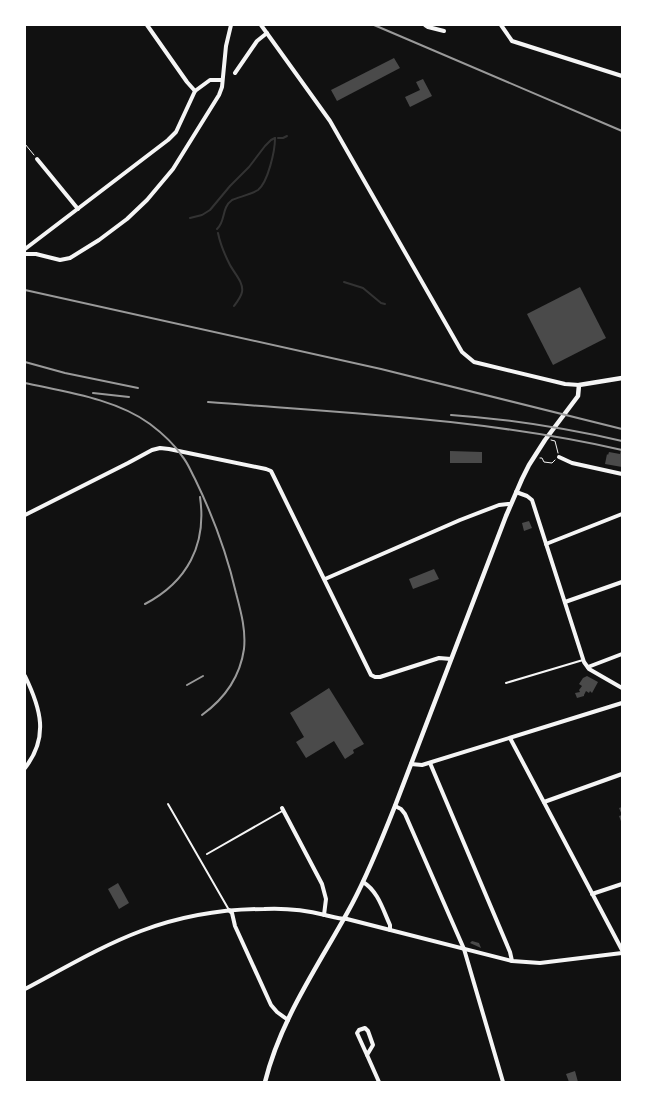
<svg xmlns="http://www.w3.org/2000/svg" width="647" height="1107" viewBox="0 0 647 1107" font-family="'Work Sans',sans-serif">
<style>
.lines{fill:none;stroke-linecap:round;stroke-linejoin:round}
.stream{stroke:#333;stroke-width:2}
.building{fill:#4a4a4a}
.path{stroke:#f5f5f5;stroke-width:1}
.service{stroke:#f5f5f5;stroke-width:2}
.minor{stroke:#f5f5f5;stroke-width:4}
.tertiary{stroke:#f5f5f5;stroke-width:4.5}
.rail{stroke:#9a9a9a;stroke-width:2}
</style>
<rect width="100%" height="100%" fill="#111"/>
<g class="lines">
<g class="stream">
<polyline points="278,138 283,138 287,136"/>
<polyline points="190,218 202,215 210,210 230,186 249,167 265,146 271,140 275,138"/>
<path d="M217 229C226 221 221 208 232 200 239 197 252 194 258 190 268 182 275 151 275 138"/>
<path d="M218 233C220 243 224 253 229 263 233 272 244 282 242 292 241 297 237 302 234 306"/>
<polyline points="344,282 363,288 381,303 385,304"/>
</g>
</g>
<g class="building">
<polygon points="394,58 400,68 337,101 331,90"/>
<polygon points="423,79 432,96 410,107 405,97 420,90 416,82"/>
<polygon points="580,287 606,338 553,365 527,314"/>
<polygon points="621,449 622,467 605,464 607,454 608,455 609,452 620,454"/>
<polygon points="450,451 482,452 482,463 450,463"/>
<polygon points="529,521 532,528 524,531 522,523"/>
<polygon points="434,569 439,579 413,589 409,579"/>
<polygon points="587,676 598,682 592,693 590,691 589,693 586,691 584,695 584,696 577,698 575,693 580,692 579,690 582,686 579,684 583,678"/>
<polygon points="329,688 364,744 353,750 354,753 345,759 334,741 306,758 296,742 304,737 290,713"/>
<polygon points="622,807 622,824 619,816 622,815 619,808"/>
<polygon points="118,883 129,903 119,909 108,889"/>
<polygon points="472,941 479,943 481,948 470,943"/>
<polygon points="575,1071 578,1082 569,1082 566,1074"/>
</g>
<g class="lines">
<g class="path">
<polyline points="25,144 34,155"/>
<polyline points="551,440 555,441 558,453"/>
<polyline points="540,458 542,458 544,462 552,463 555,460"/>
</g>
<g class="service">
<polyline points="506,683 583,660"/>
<polyline points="168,804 229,910"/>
<polyline points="207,854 284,810"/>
</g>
<g class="minor">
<polyline points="147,25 187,82 195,91"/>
<polyline points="261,25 330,121 462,352 474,362 565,384 579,385"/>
<polyline points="425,25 428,27 444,31"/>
<polyline points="501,25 512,41 622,76"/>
<polyline points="235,73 257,41 267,33"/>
<polyline points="37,159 78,209"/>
<polyline points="25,249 168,140 176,132 195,91 210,80 222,80"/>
<polyline points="25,254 36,254 60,260 70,258 99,240 127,219 147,200 173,169 219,95 222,87 226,46 231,25"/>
<polyline points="559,457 572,463 622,474"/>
<polyline points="516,492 527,496 532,500 584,662 589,669 622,688"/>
<polyline points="25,515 128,463 152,450 160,448 169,449 266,469 271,471 273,475 371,675 375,677 380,677 439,658 451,659"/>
<polyline points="546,544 622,514"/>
<polyline points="325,579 460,520 499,505 508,504 511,504"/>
<polyline points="565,602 622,582"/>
<polyline points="588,667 622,654"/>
<path d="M25 676C41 709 49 737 25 768"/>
<polyline points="510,738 622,950"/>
<polyline points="430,763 510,952 512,961"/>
<polyline points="411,764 422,765 622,703"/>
<polyline points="544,802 622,774"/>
<polyline points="395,806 401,809 405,814 464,949 503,1082"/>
<polyline points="282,808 322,884 326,899 324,915"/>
<path d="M363 882C378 891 383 910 390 925V930"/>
<polyline points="592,894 622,884"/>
<polyline points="229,910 232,913 235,926 271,1005 277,1012 288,1020"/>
<path d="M25 989C63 969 101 946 141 931 181 916 222 909 264 909 284 908 305 910 325 915 333 917 339 919 347 919L512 961 540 963 622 953"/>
<polygon points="365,1028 368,1031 373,1045 367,1055 357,1033 359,1030"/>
<polyline points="367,1055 379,1082"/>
</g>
<path class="tertiary" d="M265 1082C281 1017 321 962 352 904 369 872 382 839 395 806L506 516 522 479 529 465 545 440 578 396 579 385 622 378"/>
<g class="rail">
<polyline points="374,25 622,131"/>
<polyline points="25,290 381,369 622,429"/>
<polyline points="25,362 65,373 138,388"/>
<path d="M25 383C66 392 116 399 150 424 162 433 174 444 182 456 188 463 191 472 195 479 213 516 227 554 236 593 241 612 246 630 244 649 240 677 224 699 202 715"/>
<polyline points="93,393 129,397"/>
<path d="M208 402C347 413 486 419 622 450"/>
<path d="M451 415C509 419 565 428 622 441"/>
<path d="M145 604C187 582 207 545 200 497"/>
<polyline points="187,685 203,676"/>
</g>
</g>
<rect width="647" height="1107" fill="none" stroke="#ffffff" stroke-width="52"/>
</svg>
